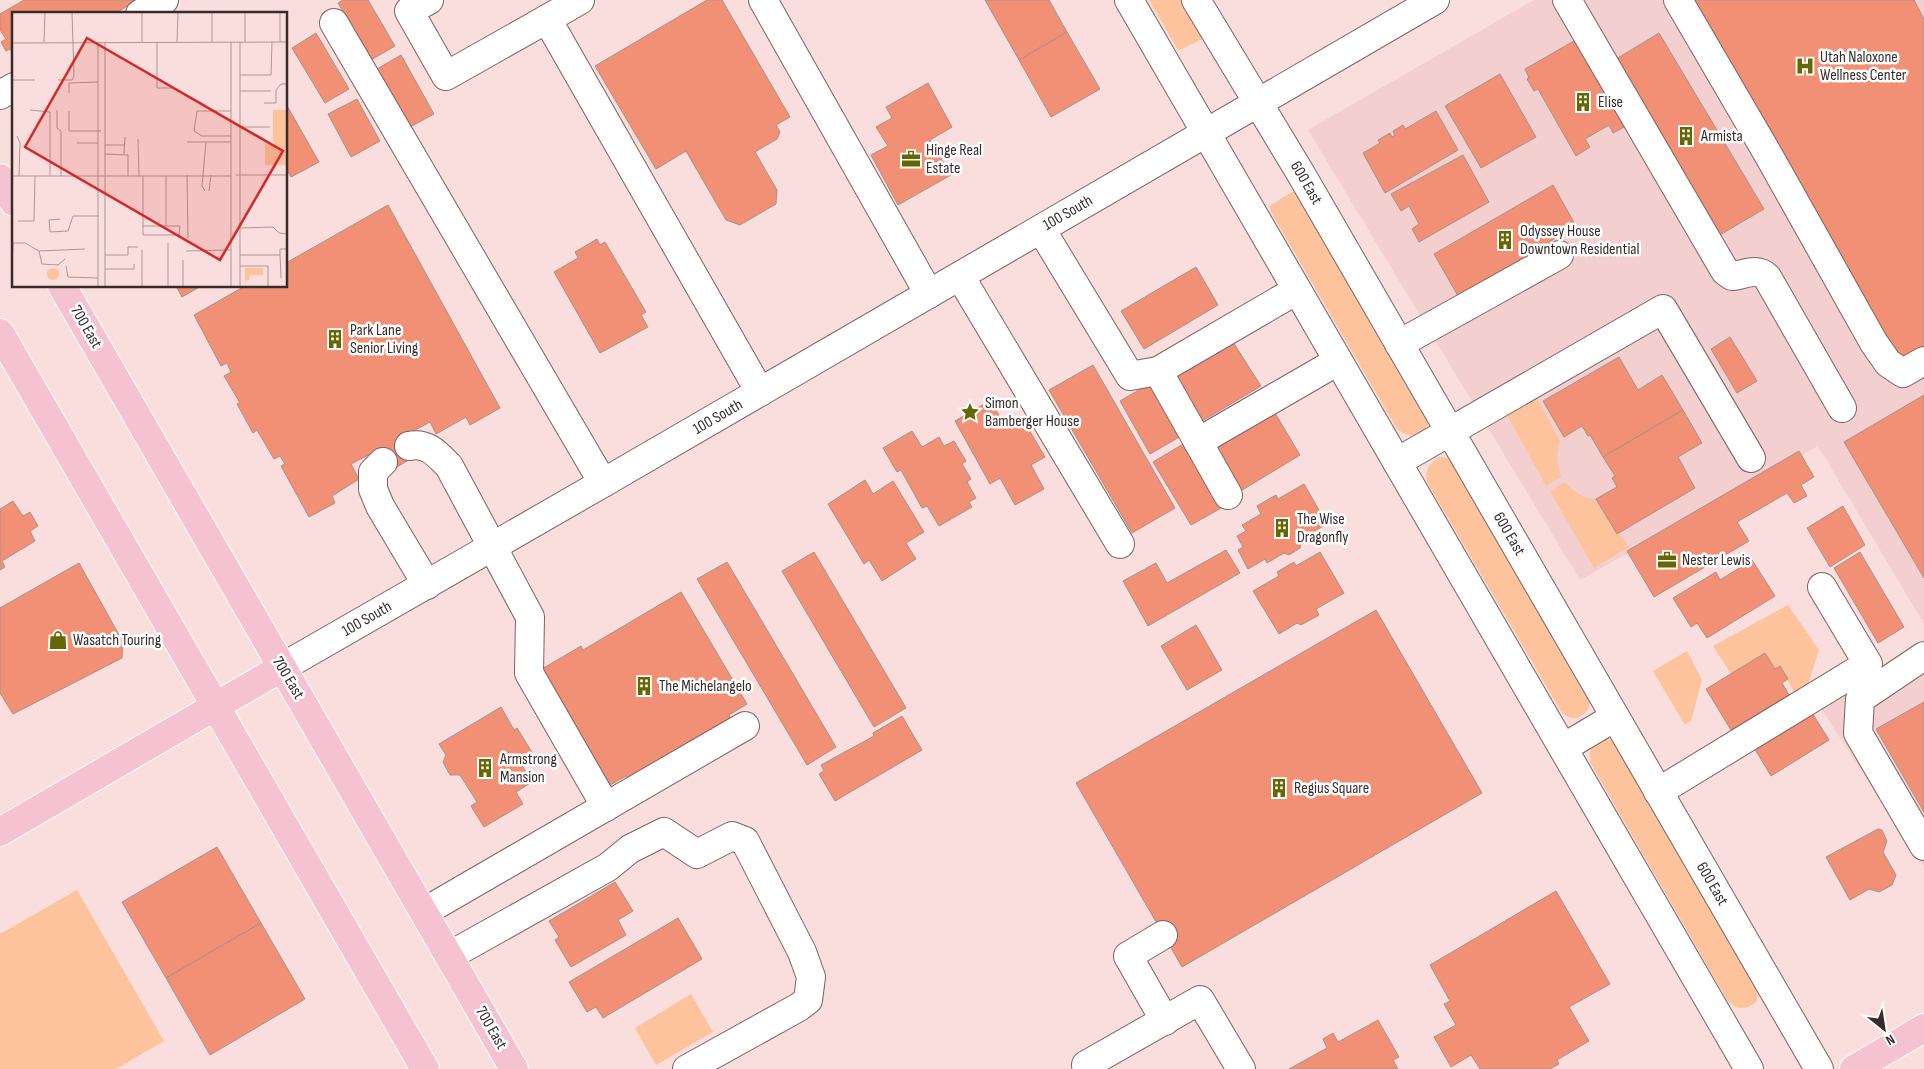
<svg xmlns="http://www.w3.org/2000/svg" width="1924" height="1069" viewBox="0 0 1924 1069" font-family="'Sofia Sans Condensed',sans-serif">
<style>
.built{fill:#f3cfcf}
.grass{fill:#fcc39d}
.building{fill:#f19075;stroke:#aa918a}
.lines{fill:none;stroke-linecap:round;stroke-linejoin:round}
.minor-casing{stroke:#7b6363;stroke-width:30}
.major-casing{stroke:#fff;stroke-width:30}
.minor{stroke:#fff;stroke-width:28}
.major{stroke:#f4c2d1;stroke-width:28}
.labels{text-anchor:middle;dominant-baseline:central;stroke-width:5;stroke-linejoin:round;paint-order:stroke}
.poi-label{font-size:16px;fill:#362c2c;stroke:#fff;text-anchor:start}
.street-label{font-size:16px;fill:#362c2c;stroke:#fff}
.inset-road{fill:none;stroke:#ac9796;stroke-width:1}
.view{fill:#d62828;fill-opacity:0.15;stroke:#d62828;stroke-width:2.5}
.inset-edge{fill:none;stroke:#362c2c;stroke-width:2.5}
</style>
<rect width="100%" height="100%" fill="#fadedd"/>
<g class="built">
<polygon points="1534,0 1924,0 1924,624 1818,446 1580,580 1308,130"/>
<polygon points="1924,646 1924,867 1822,710"/>
</g>
<g class="grass">
<polygon points="1149,0 1188,0 1206,37 1180,50 1178,50"/>
<path d="M1297 189 1429 419C1428 437 1406 440 1396 427L1272 214 1269 206Z"/>
<polygon points="1537,398 1560,441 1557,459 1561,477 1546,486 1507,415"/>
<path d="M1439 457 1449 458 1457 464 1591 698C1590 714 1576 725 1562 713L1427 482C1425 469 1429 464 1439 457Z"/>
<path d="M1565 482C1574 492 1583 499 1596 499L1617 534 1619 533 1629 547 1594 568 1550 491Z"/>
<polygon points="1788,605 1819,650 1806,691 1797,697 1780,666 1775,669 1765,653 1731,674 1713,646"/>
<polygon points="1687,651 1702,680 1691,721 1685,725 1653,671"/>
<path d="M1606 738 1614 740 1758 985 1757 1001C1747 1011 1737 1010 1727 1000L1591 764C1586 749 1595 744 1606 738Z"/>
<polygon points="77,890 164,1041 116,1069 0,1069 0,934"/>
<polygon points="691,994 713,1032 656,1065 635,1028"/>
</g>
<g class="building">
<polygon points="24,0 137,0 114,14 14,14 14,55 10,49 6,51 1,42 6,39 0,30 0,14"/>
<polygon points="343,0 368,0 395,46 371,60 338,3"/>
<polygon points="707,0 722,0 790,117 776,125 780,132 777,139 755,152 777,190 776,204 740,225 726,220 686,151 656,169 595,66"/>
<polygon points="985,0 1049,0 1067,32 1019,60"/>
<polygon points="1694,0 1914,0 1924,19 1924,348 1900,362"/>
<polygon points="1067,32 1100,89 1051,117 1019,60"/>
<polygon points="316,33 349,89 325,103 292,48"/>
<polygon points="1659,33 1764,209 1713,239 1608,64"/>
<polygon points="1581,37 1626,126 1613,133 1609,125 1585,139 1590,147 1576,156 1538,89 1534,91 1527,79 1529,78 1525,69"/>
<polygon points="401,55 434,114 410,127 377,69"/>
<polygon points="1500,74 1536,137 1481,168 1445,106"/>
<polygon points="928,83 952,127 930,140 951,175 898,205 871,155 888,146 876,127 892,118 886,107"/>
<polygon points="357,99 380,141 351,157 328,114"/>
<polygon points="286,104 319,162 291,177 286,168"/>
<polygon points="1436,111 1458,150 1385,193 1363,153 1380,143 1378,140 1390,133 1392,137 1395,135 1393,131 1403,125 1405,129"/>
<polygon points="1463,155 1489,202 1419,242 1412,229 1419,224 1409,206 1401,211 1391,194"/>
<polygon points="1553,185 1576,226 1458,296 1434,254"/>
<polygon points="388,205 500,408 470,425 466,417 436,434 430,422 404,436 415,456 389,472 376,451 351,464 359,479 332,496 335,503 309,517 281,466 285,464 280,456 274,459 257,430 253,433 237,404 240,403 224,376 231,372 227,363 221,366 194,315 245,286 286,286 286,263"/>
<polygon points="597,239 600,245 605,242 646,312 641,315 648,327 600,353 554,272 578,258 575,252"/>
<polygon points="1196,267 1218,305 1144,349 1121,311"/>
<polygon points="176,286 201,286 182,297"/>
<polygon points="1730,337 1757,381 1737,393 1711,349"/>
<polygon points="1233,342 1261,386 1199,423 1172,378"/>
<polygon points="1619,357 1638,390 1662,375 1683,410 1603,457 1590,435 1588,436 1582,426 1564,437 1543,401"/>
<polygon points="1093,365 1175,508 1132,533 1049,390"/>
<polygon points="1151,383 1181,436 1150,454 1120,401"/>
<polygon points="1924,395 1924,578 1844,442"/>
<polygon points="991,400 1005,427 1022,418 1045,457 1031,465 1044,489 1015,505 1000,478 990,484 955,421"/>
<polygon points="1272,408 1300,455 1239,492 1211,446"/>
<polygon points="1683,410 1702,443 1678,457 1695,488 1617,534 1596,499 1617,487 1612,478 1615,476 1603,457"/>
<polygon points="912,431 922,447 939,437 944,446 954,441 966,461 962,464 971,479 967,482 976,498 969,502 972,507 939,526 927,506 922,508 901,470 897,472 883,448"/>
<polygon points="1185,443 1223,507 1191,525 1153,462"/>
<polygon points="1799,451 1814,477 1801,485 1807,496 1794,503 1787,493 1737,522 1749,541 1654,597 1627,551"/>
<polygon points="865,480 873,494 893,481 924,532 906,543 916,559 882,581 869,560 864,564 828,504"/>
<polygon points="1304,484 1327,524 1301,539 1300,548 1289,555 1284,553 1267,563 1265,559 1248,569 1238,550 1243,547 1237,536 1246,531 1242,525 1261,514 1257,506 1276,495 1278,499"/>
<polygon points="13,501 23,516 30,512 38,526 30,531 35,541 2,561 5,567 0,570 0,509"/>
<polygon points="1843,506 1865,545 1830,567 1807,528"/>
<polygon points="1226,550 1240,573 1148,626 1123,581 1156,563 1167,583"/>
<polygon points="814,552 906,708 874,727 782,571"/>
<polygon points="1320,552 1344,593 1316,609 1319,615 1301,625 1297,623 1279,634 1253,591 1279,576 1277,572 1294,562 1296,566"/>
<polygon points="1860,552 1904,627 1878,643 1834,568"/>
<polygon points="1752,560 1775,596 1707,638 1697,623 1691,627 1673,598 1716,572 1720,580"/>
<polygon points="727,562 836,747 807,765 697,579"/>
<polygon points="79,563 123,642 122,658 13,714 0,693 0,608"/>
<polygon points="681,592 747,704 729,715 731,720 629,781 626,776 610,785 542,669 581,646 583,650"/>
<polygon points="1376,610 1482,793 1182,967 1076,783"/>
<polygon points="1196,625 1222,670 1187,690 1161,646"/>
<polygon points="1765,653 1775,669 1780,666 1788,679 1782,683 1789,695 1731,730 1706,689"/>
<polygon points="1924,702 1924,812 1876,729"/>
<polygon points="501,707 514,730 517,728 533,754 520,762 532,782 516,792 523,804 484,827 471,806 477,802 460,775 450,775 443,762 446,755 439,744"/>
<polygon points="1811,711 1829,740 1771,776 1753,746"/>
<polygon points="902,716 922,750 835,801 819,774 824,771 821,765 874,736 873,733"/>
<polygon points="1878,829 1882,830 1887,841 1883,852 1896,875 1892,885 1879,892 1869,889 1850,900 1826,857"/>
<polygon points="217,847 261,923 166,978 122,902"/>
<polygon points="615,882 633,911 618,920 626,935 571,967 555,940 559,937 549,921"/>
<polygon points="1556,891 1610,984 1569,1007 1589,1041 1557,1060 1559,1064 1550,1069 1480,1069 1471,1055 1451,1067 1434,1037 1456,1025 1444,1004 1450,1001 1430,965"/>
<polygon points="678,918 702,959 603,1018 596,1007 587,1012 569,982"/>
<polygon points="261,923 305,999 210,1055 166,978"/>
<polygon points="1378,1020 1399,1057 1393,1060 1398,1069 1289,1069 1327,1048 1323,1039 1333,1033 1338,1042"/>
</g>
<g class="lines">
<g class="minor-casing">
<g id="minor">
<polyline points="429,0 409,11 446,76 547,19"/>
<polyline points="580,0 547,19 760,392"/>
<polyline points="763,0 929,294"/>
<polyline points="1129,0 1749,1069"/>
<polyline points="1196,0 1301,174 1819,1069"/>
<path d="M1567 0 1725 271 1732 276C1745 275 1756 267 1767 277L1842 408"/>
<polyline points="1678,0 1769,156 1874,343 1888,363 1903,373 1924,361"/>
<polyline points="140,14 164,0"/>
<polyline points="334,23 603,483"/>
<polyline points="0,95 14,87"/>
<polyline points="1041,229 1130,376 1158,371 1297,290"/>
<polyline points="960,276 1120,544"/>
<polyline points="1399,344 1559,255"/>
<polyline points="1158,371 1228,495"/>
<polyline points="1198,442 1338,361"/>
<path d="M409 446C427 442 437 454 449 466L530 617 529 673 606 807"/>
<polyline points="383,462 373,472 373,489 380,506 427,585"/>
<polyline points="1397,462 1663,309 1751,458"/>
<polyline points="1924,656 1860,699 1858,733 1924,846"/>
<polyline points="281,668 603,483 1435,0"/>
<polyline points="1563,748 1615,717"/>
<polyline points="1658,792 1868,664 1822,587"/>
<polyline points="424,912 745,726"/>
<polyline points="1163,935 1128,956 1165,1021"/>
<polyline points="449,956 608,867 630,849 664,832 697,854 732,836 745,841 802,952 811,977 808,1000 799,1007 687,1069"/>
<polyline points="1086,1065 1200,1000 1241,1069"/>
</g>
</g>
<g class="major-casing">
<g id="major">
<polyline points="0,178 14,202"/>
<polyline points="62,286 514,1069"/>
<polyline points="0,333 425,1069"/>
<polyline points="0,832 281,668"/>
<polyline points="1854,1069 1924,1028"/>
</g>
</g>
<use href="#minor" class="minor"/>
<use href="#major" class="major"/>
</g>
<defs>
<g id="hospital-bare" transform="scale(1.5)"><path d="M-5-5h3v3.5h4V-5h3V5h-3V1.5h-4V5h-3Z" fill="#656704" stroke="#fff" stroke-width="2.5" paint-order="stroke"/></g>
<g id="building-bare" transform="scale(1.5)"><path d="M-4-6H4V6H1V3H-1V6H-4ZM-2.5-4.3h1.7v1.8h-1.7ZM.8-4.3h1.7v1.8H.8ZM-2.5-1h1.7V.8h-1.7ZM.8-1h1.7V.8H.8Z" fill="#656704" stroke="#fff" stroke-width="2.5" paint-order="stroke"/></g>
<g id="office-bare" transform="scale(1.5)"><path d="M-6-3h4V-5.5h4V-3h4V5H-6ZM-1-4.5V-3h2v-1.5ZM-6 0V1H6V0Z" fill="#656704" stroke="#fff" stroke-width="2.5" paint-order="stroke"/></g>
<g id="sight-bare" transform="scale(1.5)"><path d="M0-6L1.8-2.2L6-1.7L2.9 1.2L3.7 5.4L0 3.3L-3.7 5.4L-2.9 1.2L-6-1.7L-1.8-2.2Z" fill="#656704" stroke="#fff" stroke-width="2.5" paint-order="stroke"/></g>
<g id="shop-bare" transform="scale(1.5)"><path d="M-5-2.5h2.3a2.7 3.5 0 0 1 5.4 0H5L5.5 6h-11ZM-1.5-2.5h3a1.5 2.3 0 0 0-3 0Z" fill="#656704" stroke="#fff" stroke-width="2.5" paint-order="stroke"/></g>
</defs>
<g fill-rule="evenodd">
<use href="#hospital-bare" x="1805" y="66"/>
<use href="#building-bare" x="1583" y="102"/>
<use href="#building-bare" x="1686" y="136"/>
<use href="#office-bare" x="911" y="159"/>
<use href="#building-bare" x="1505" y="240"/>
<use href="#building-bare" x="335" y="339"/>
<use href="#sight-bare" x="970" y="412"/>
<use href="#building-bare" x="1282" y="528"/>
<use href="#office-bare" x="1667" y="560"/>
<use href="#shop-bare" x="58" y="640"/>
<use href="#building-bare" x="644" y="686"/>
<use href="#building-bare" x="485" y="768"/>
<use href="#building-bare" x="1279" y="788"/>
</g>
<g class="labels">
<g class="poi-label">
<text x="1820" y="57">Utah Naloxone<tspan x="1820" dy="18">Wellness Center</tspan></text>
<text x="1598" y="102">Elise</text>
<text x="1701" y="136">Armista</text>
<text x="926" y="150">Hinge Real<tspan x="926" dy="18">Estate</tspan></text>
<text x="1520" y="231">Odyssey House<tspan x="1520" dy="18">Downtown Residential</tspan></text>
<text x="350" y="330">Park Lane<tspan x="350" dy="18">Senior Living</tspan></text>
<text x="985" y="403">Simon<tspan x="985" dy="18">Bamberger House</tspan></text>
<text x="1297" y="519">The Wise<tspan x="1297" dy="18">Dragonfly</tspan></text>
<text x="1682" y="560">Nester Lewis</text>
<text x="73" y="640">Wasatch Touring</text>
<text x="659" y="686">The Michelangelo</text>
<text x="500" y="759">Armstrong<tspan x="500" dy="18">Mansion</tspan></text>
<text x="1294" y="788">Regius Square</text>
</g>
<g class="street-label">
<text transform="translate(1306 183) rotate(60)">600 East</text>
<text transform="translate(1068 213) rotate(-30)">100 South</text>
<text transform="translate(86 327) rotate(60)">700 East</text>
<text transform="translate(718 417) rotate(-30)">100 South</text>
<text transform="translate(1509 534) rotate(60)">600 East</text>
<text transform="translate(367 619) rotate(-30)">100 South</text>
<text transform="translate(288 678) rotate(59)">700 East</text>
<text transform="translate(1712 884) rotate(60)">600 East</text>
<text transform="translate(491 1028) rotate(60)">700 East</text>
</g>
</g>
<g transform="translate(12 12)">
<rect width="275" height="275" fill="#fadedd"/>
<path d="M261 98H275V153H253V132H261ZM35 262a6 6 0 1 1 12 0a6 6 0 1 1-12 0ZM233 256H251V263H238L237 268 233 269Z" fill="#fcc39d"/>
<path class="inset-road" d="M130 0V30M200 0V30M32 30 33 0M86 30V275M145 30V76H160M165 30 166 0M233 30V0M268 30V0M0 31 275 30M228 63H259L260 30M0 68H23M46 68H60L62 64 60 0M228 79H259M57 81V71L86 70M252 91H264V78L269 72H275M18 98 38 100V164M45 98V116L49 119V164M57 99V119H89M228 115H258M5 124 8 131 7 164M219 124H190L182 119 185 99H219M126 127 127 164M175 130H219M65 131H86M93 133H112M93 142 116 143V164M112 142 113 125M175 163 176 226M224 163H275M0 164H219M131 164V214H154V164M193 179 190 174 194 130M197 179 199 163M48 207 37 208 38 220 56 219 61 204H87M6 209H22L23 164M131 214V223H167L168 214H154M228 216 261 215 267 221 275 222M0 231H13L27 239 30 252 46 253 53 247M27 239 73 237M174 239 219 238M93 243H116V235H126M228 243H268V237H275M268 243 269 266M171 248V275M0 253 1 231M54 254 56 265 86 266M228 254H256V275M93 257H122V252M93 275V30M130 275V238M156 275V231M219 275V30M228 275V30"/>
<path class="view" d="M75 26 271 139 208 248 13 135Z"/>
<rect width="275" height="275" class="inset-edge"/>
</g>
<g transform="translate(1884 1029) rotate(150)" stroke="#ffffff" stroke-width="4" paint-order="stroke">
<path d="M0-4L9 19L0 12L-9 19Z" fill="#362c2c"/>
<text y="-8" font-size="14" font-weight="bold" text-anchor="middle" fill="#362c2c">N</text>
</g>
</svg>
